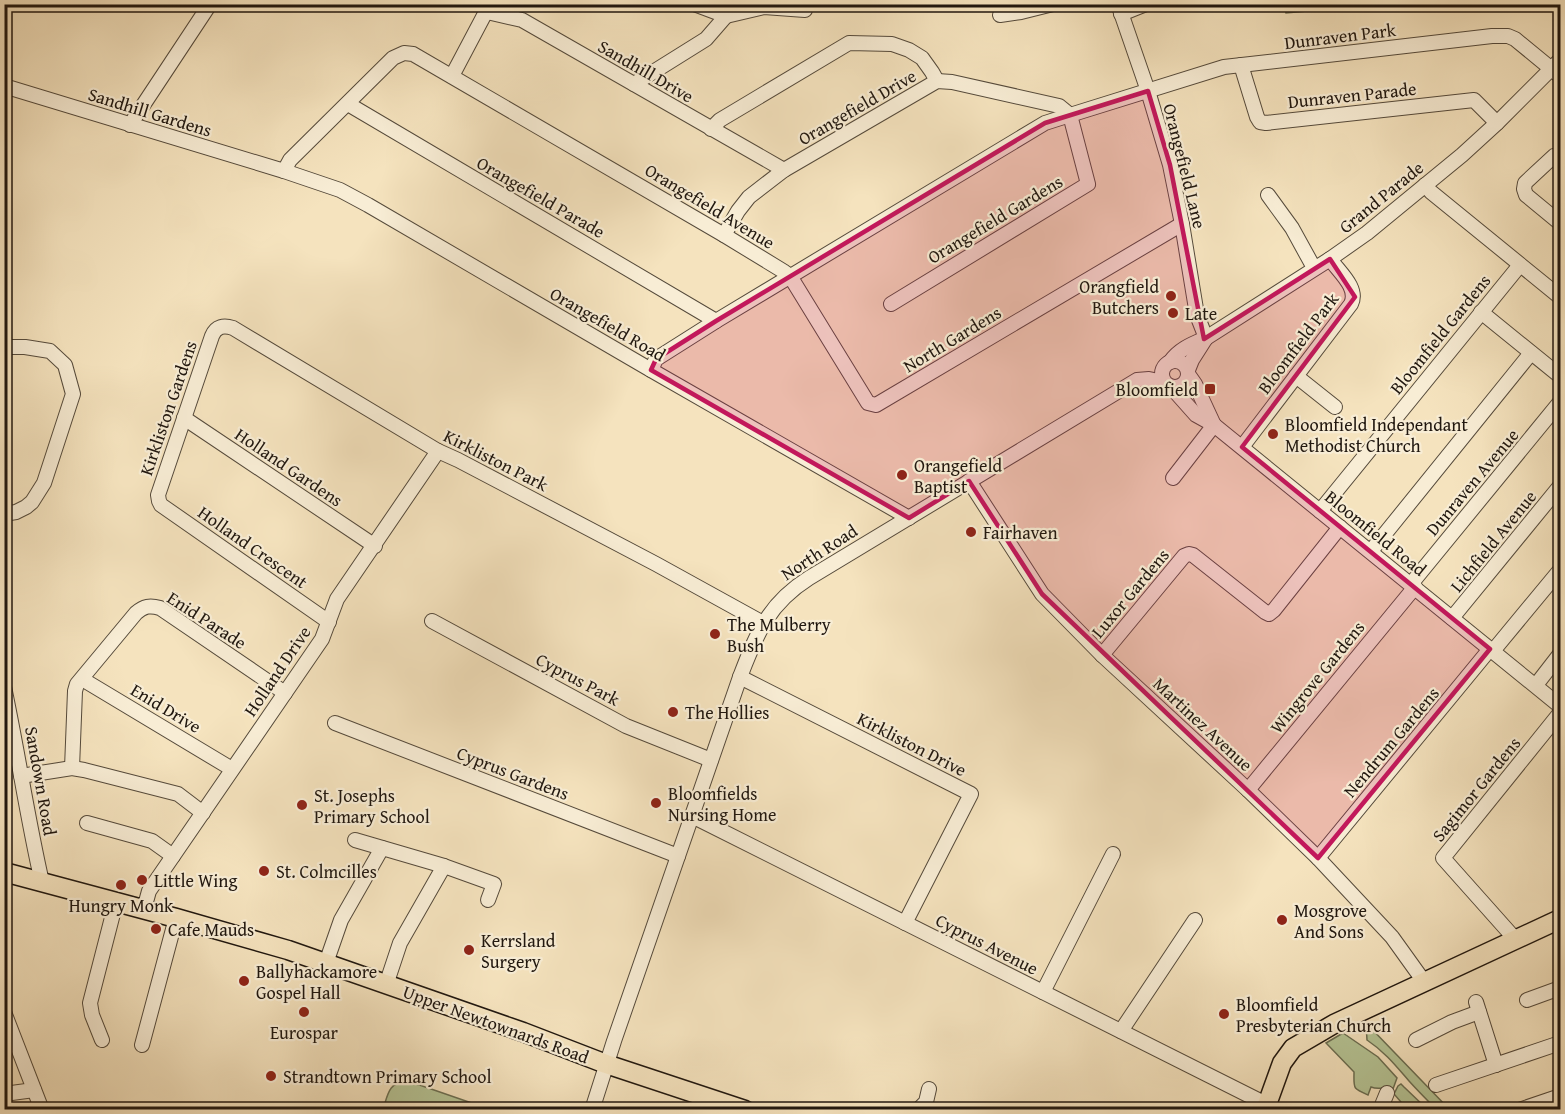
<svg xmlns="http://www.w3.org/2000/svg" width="1565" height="1114" viewBox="0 0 1565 1114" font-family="'Gentium Book Plus',serif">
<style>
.green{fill:#b6c596;stroke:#6b6e52;stroke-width:1.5}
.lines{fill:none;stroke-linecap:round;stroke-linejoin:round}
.minor-casing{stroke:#554a3b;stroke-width:16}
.major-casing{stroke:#20170f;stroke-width:21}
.minor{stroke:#f8edd5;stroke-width:14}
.major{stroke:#f5e3be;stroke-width:18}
.marked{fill:#c2185b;fill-opacity:0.2;stroke:#c2185b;stroke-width:4.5;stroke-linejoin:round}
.poi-dot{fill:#8f2418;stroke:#f8edd5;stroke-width:2}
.labels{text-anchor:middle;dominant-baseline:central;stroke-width:4.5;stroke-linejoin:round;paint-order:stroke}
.street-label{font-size:18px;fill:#20170f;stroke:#f8edd5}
.poi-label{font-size:18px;fill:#20170f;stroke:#f8edd5;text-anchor:start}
</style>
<rect width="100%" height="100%" fill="#f5e3be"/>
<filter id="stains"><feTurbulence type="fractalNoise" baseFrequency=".00333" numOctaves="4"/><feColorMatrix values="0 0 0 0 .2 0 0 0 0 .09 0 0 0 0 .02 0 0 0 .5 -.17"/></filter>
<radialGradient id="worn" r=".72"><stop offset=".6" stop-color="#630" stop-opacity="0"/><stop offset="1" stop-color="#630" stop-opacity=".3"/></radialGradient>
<g class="green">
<polygon points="1285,5 1285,4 1375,5 1286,13"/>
<path d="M1366 1023 1449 1109H1436C1427 1100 1418 1091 1409 1081 1396 1066 1385 1052 1367 1040Z"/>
<path d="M1343 1033 1378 1057 1397 1078 1393 1089C1384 1085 1381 1091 1371 1087L1368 1095C1352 1088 1354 1089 1354 1072L1326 1043Z"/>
<path d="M406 1081H408L489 1109H383C388 1095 388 1083 406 1081Z"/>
<polygon points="1401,1084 1404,1087 1427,1109 1407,1109 1394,1094 1398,1086"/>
</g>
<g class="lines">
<g class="minor-casing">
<g id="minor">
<polyline points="694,4 726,16 764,7 805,10"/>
<polyline points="1118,4 1148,91 1170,165 1182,224 1197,315 1206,338"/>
<polyline points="487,12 522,20 784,170"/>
<polyline points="1121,14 1146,4"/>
<polyline points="1000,15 1021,12 1053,4"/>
<polyline points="1241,65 1257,117 1260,122 1266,123 1474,100 1497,123"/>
<polyline points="452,76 489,6"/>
<polyline points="634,84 706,39 726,16"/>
<polyline points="4,86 284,171 340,190 368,205 651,370 909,518"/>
<polyline points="348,104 716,321"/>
<polyline points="130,125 210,4"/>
<polyline points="711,129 720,120 849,43 892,44 909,50 922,58 932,72 937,81"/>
<polyline points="1560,155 1554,156 1525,183 1524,189 1526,195 1560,223"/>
<polyline points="284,171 290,160 393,58 404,53 413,54 724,235 783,271 790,276 868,403 876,405 1182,224"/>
<polyline points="1425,185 1431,192 1560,297"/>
<polyline points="1268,195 1292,228 1314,268"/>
<polyline points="724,235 738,211 749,197 784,170 937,81 952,82 1059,106 1070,115 1088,184 891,304"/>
<polyline points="1481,312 1560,376"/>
<polyline points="4,347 25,347 50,351 65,365 73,394 44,483 32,502 26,507 16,512 4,514"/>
<circle cx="1175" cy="374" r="13"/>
<path d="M1170 362C1179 349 1192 344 1206 338L1330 259 1367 233 1462 155 1497 123 1560 60"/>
<polyline points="651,370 656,359 716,321 1045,123 1070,115 1224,67 1492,36 1508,36 1515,39 1560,76"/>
<polyline points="1188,370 1192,360 1206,338"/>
<polyline points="1188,374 1195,384 1214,425"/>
<polyline points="1296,376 1335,407"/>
<polyline points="1172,388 1196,415 1214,425 1560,706"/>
<polyline points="184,418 375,546"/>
<path d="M1242 447 1351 304C1359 288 1339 272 1330 259"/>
<polyline points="1173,478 1214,425"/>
<polyline points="969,481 1042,594 1102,655 1248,790 1318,858 1392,937 1425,983"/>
<polyline points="1320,511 1520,265"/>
<polyline points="1371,551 1531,353"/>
<polyline points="1411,584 1560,402"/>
<polyline points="1452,618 1560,486"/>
<polyline points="432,621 626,726 711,760"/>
<path d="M329 622 161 505 159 501 158 495 212 336C216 326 224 325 233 328L438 451 458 460 656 564 763 623"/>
<polyline points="1493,651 1560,570"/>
<polyline points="1102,655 1184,556 1189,554 1193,555 1265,612 1269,614 1274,610 1340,527"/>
<polyline points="740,677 971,794 905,923"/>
<polyline points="82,679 232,769"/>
<polyline points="1536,685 1560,654"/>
<path d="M4 687C18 752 27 817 42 882"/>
<polyline points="335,723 678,856"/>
<path d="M72 768 75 691 77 684 136 613C144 606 150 605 160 608L285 693"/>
<polyline points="21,776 72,768 84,770 178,794 203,813"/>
<polyline points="1248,790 1415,587"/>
<polyline points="692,816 1266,1104"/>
<polyline points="87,823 152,841 173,856"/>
<polyline points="355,840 444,866 494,884 488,900"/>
<polyline points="1318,858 1490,649"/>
<polyline points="144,909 149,891 322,639 337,599 438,451"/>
<polyline points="1516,940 1443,858 1560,713"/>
<polyline points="326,963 341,920 382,848"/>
<polyline points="386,985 400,943 444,866"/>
<polyline points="1043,992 1113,854"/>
<polyline points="1527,1000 1560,988"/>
<polyline points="1476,1002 1496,1065"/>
<polyline points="4,1012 42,1110"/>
<polyline points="1121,1031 1195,920"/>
<polyline points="102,1040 92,1015 90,1003 116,902"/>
<polyline points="1416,1040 1452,1022 1479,1012"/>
<polyline points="142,1045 176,918"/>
<polyline points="1436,1085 1560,1043"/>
<polyline points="4,1094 34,1090"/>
<path d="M592 1110 614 1041 740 677C757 633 768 604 809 578L1137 380 1149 379 1163 382"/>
<polyline points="918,1110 926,1102 929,1089"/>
<polyline points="1380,1110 1387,1093"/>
<polyline points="1519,1110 1560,1096"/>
</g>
</g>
<g class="major-casing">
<g id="major">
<polyline points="4,872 176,918 288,950 523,1032 606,1064 745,1110"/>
<polyline points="1265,1110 1282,1063 1293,1048 1334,1024 1560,919"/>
</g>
</g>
<use href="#minor" class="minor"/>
<use href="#major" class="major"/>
</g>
<path class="marked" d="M1148 91 1170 165 1204 339 1330 259 1355 297 1242 447 1490 649 1318 858 1042 594 969 481 909 518 651 370 656 359 716 321 1045 123Z"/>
<g class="poi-dot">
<circle cx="1171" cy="296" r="6"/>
<circle cx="1173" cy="313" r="6"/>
<rect x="1204" y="383" width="12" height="12" rx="3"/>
<circle cx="1273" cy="434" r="6"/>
<circle cx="902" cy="475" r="6"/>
<circle cx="971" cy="532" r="6"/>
<circle cx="715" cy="634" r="6"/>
<circle cx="673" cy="712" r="6"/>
<circle cx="656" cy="803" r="6"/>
<circle cx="302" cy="805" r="6"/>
<circle cx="264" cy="871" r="6"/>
<circle cx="142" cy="880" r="6"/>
<circle cx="121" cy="885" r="6"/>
<circle cx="1282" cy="920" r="6"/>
<circle cx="156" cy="929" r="6"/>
<circle cx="469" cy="950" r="6"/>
<circle cx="244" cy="981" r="6"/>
<circle cx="304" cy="1012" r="6"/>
<circle cx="1224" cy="1014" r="6"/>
<circle cx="271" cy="1076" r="6"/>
</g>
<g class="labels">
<g class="street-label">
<text transform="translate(1340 36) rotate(-7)">Dunraven Park</text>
<text transform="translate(646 71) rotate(30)">Sandhill Drive</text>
<text transform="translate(1352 95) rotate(-6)">Dunraven Parade</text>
<text transform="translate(857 107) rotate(-30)">Orangefield Drive</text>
<text transform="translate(150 112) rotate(17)">Sandhill Gardens</text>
<text transform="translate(1185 166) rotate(76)">Orangefield Lane</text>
<text transform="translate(541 197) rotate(30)">Orangefield Parade</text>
<text transform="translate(1381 197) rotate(-39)">Grand Parade</text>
<text transform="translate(710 206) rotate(31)">Orangefield Avenue</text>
<text transform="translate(995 219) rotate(-31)">Orangefield Gardens</text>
<text transform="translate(608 324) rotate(30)">Orangefield Road</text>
<text transform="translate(1440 334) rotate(-51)">Bloomfield Gardens</text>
<text transform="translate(952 339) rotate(-31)">North Gardens</text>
<text transform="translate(1298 343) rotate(-53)">Bloomfield Park</text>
<text transform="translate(168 408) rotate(-71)">Kirkliston Gardens</text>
<text transform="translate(496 460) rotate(27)">Kirkliston Park</text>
<text transform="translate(289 467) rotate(34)">Holland Gardens</text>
<text transform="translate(1472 482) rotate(-50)">Dunraven Avenue</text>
<text transform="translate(1376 533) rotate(39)">Bloomfield Road</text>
<text transform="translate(1493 541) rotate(-51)">Lichfield Avenue</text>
<text transform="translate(253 547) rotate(35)">Holland Crescent</text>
<text transform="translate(819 552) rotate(-33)">North Road</text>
<text transform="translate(1130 593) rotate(-50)">Luxor Gardens</text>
<text transform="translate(207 620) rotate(33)">Enid Parade</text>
<text transform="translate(277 671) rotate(-56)">Holland Drive</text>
<text transform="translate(1317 677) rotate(-51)">Wingrove Gardens</text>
<text transform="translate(578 679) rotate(28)">Cyprus Park</text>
<text transform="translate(166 708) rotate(31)">Enid Drive</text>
<text transform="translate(1203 724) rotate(43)">Martinez Avenue</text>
<text transform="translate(1391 742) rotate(-50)">Nendrum Gardens</text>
<text transform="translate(912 744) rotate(27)">Kirkliston Drive</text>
<text transform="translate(513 773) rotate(21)">Cyprus Gardens</text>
<text transform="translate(41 781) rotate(80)">Sandown Road</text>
<text transform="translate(1476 789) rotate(-51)">Sagimor Gardens</text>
<text transform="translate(987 944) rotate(27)">Cyprus Avenue</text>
<text transform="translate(496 1024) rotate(20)">Upper Newtownards Road</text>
</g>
<g class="poi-label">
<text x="1159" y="286" text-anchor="end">Orangfield<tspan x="1159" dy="21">Butchers</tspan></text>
<text x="1185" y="313">Late</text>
<text x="1198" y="389" text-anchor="end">Bloomfield</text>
<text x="1285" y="424">Bloomfield Independant<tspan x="1285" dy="21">Methodist Church</tspan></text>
<text x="914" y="465">Orangefield<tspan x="914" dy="21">Baptist</tspan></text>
<text x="983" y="532">Fairhaven</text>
<text x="727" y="624">The Mulberry<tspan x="727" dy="21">Bush</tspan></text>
<text x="685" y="712">The Hollies</text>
<text x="668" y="793">Bloomfields<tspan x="668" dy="21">Nursing Home</tspan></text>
<text x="314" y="795">St. Josephs<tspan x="314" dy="21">Primary School</tspan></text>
<text x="276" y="871">St. Colmcilles</text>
<text x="154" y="880">Little Wing</text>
<text x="121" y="905" text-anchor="middle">Hungry Monk</text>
<text x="1294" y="910">Mosgrove<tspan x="1294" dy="21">And Sons</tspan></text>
<text x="168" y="929">Cafe Mauds</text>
<text x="481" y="940">Kerrsland<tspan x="481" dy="21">Surgery</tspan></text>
<text x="256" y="971">Ballyhackamore<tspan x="256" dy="21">Gospel Hall</tspan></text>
<text x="1236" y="1004">Bloomfield<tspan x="1236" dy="21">Presbyterian Church</tspan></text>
<text x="304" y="1032" text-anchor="middle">Eurospar</text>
<text x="283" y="1076">Strandtown Primary School</text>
</g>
</g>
<rect width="1565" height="1114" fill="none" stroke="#f5e3be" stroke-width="24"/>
<rect x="6" y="6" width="1553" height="1102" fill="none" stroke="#20170f" stroke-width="3"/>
<rect x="12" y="12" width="1541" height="1090" fill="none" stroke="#20170f" stroke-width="1.5"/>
<rect width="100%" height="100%" filter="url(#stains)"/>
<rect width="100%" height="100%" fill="url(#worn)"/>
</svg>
